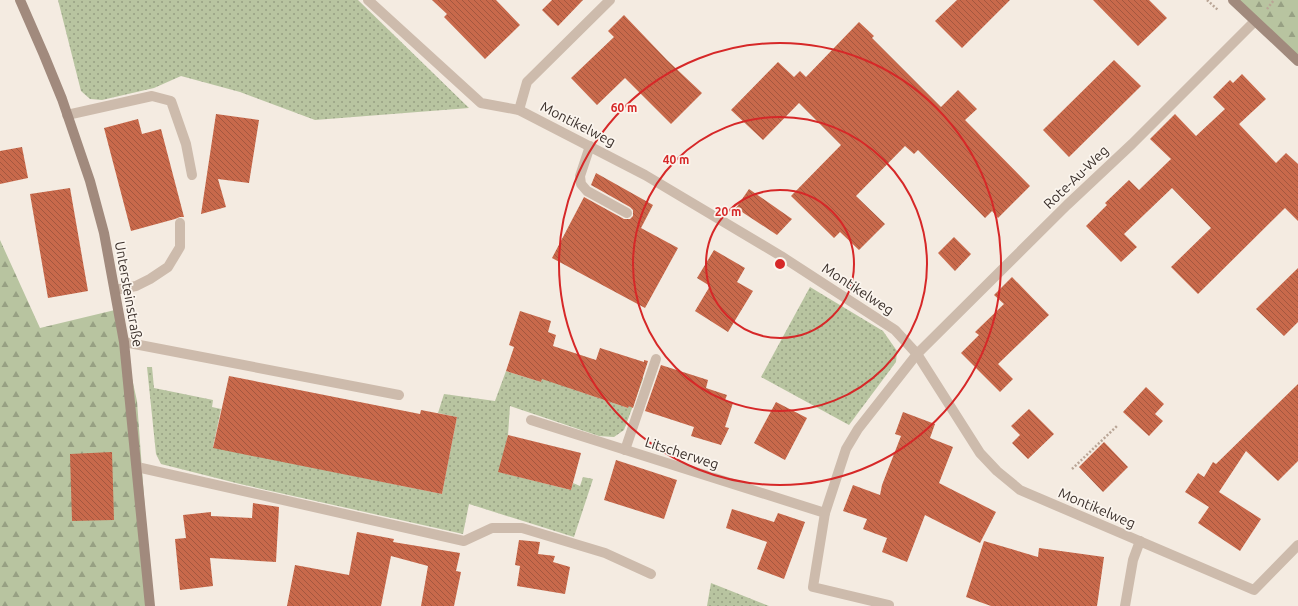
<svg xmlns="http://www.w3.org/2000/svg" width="1298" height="606" viewBox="0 0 1298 606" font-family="Ubuntu,sans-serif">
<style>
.grass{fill:url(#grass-dots)}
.forest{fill:url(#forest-firs)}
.building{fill:url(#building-back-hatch)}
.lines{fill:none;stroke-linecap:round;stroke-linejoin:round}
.path{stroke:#b9a596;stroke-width:2.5;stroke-dasharray:2 2;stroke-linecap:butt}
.service{stroke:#cdbbac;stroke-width:10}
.minor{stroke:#cdbbac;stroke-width:10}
.secondary{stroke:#a18a7d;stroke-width:10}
.ring{fill:none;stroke:#d62828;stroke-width:2}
.labels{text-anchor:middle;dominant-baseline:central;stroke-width:3.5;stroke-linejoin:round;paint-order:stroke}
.street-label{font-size:14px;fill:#3b302b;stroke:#fbf5ee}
.centre{fill:#d62828;stroke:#fbf5ee;stroke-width:2}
.ring-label{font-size:12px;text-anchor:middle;font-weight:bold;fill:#d62828;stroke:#fbf5ee;stroke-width:3.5;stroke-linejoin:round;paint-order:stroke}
</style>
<defs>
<pattern id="grass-dots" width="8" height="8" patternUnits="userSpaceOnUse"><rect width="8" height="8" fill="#b8c4a0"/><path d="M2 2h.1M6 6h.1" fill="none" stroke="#97a083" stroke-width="1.8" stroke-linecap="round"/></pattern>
<pattern id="forest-firs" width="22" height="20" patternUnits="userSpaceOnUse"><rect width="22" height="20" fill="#b8c4a0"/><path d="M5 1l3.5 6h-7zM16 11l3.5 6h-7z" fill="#97a083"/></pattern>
<pattern id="building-back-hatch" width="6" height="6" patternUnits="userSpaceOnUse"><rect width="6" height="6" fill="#c8694b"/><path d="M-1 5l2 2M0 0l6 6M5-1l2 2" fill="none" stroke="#a4573f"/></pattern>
</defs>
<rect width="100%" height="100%" fill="#f4ebe1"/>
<g class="grass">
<polygon points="58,0 358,0 469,108 315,120 240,92 181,76 154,88 102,100 90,99 81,91"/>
<polygon points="810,287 883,331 897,351 896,362 849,425 761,377"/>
<polygon points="553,346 571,382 569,388 628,408 640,370 643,379 624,430 614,437 599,436 510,406 508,435 499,472 571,490 573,483 580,486 583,477 593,479 574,537 469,504 463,534 240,484 161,464 156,454 147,367 152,367 154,388 213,400 212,407 221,409 213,447 442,494 457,417 438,413 444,394 495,401 506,371 541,382"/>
<polygon points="711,583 769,606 707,606"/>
</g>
<g class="forest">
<polygon points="1233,0 1298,0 1298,61"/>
<polygon points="0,240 40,328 119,309 124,342 137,401 152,606 0,606"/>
</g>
<g class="building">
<polygon points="432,0 496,0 520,25 485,59 444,17 447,14"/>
<polygon points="552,0 583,0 558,26 542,10"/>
<polygon points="957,0 1010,0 962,48 935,21"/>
<polygon points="1093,0 1149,0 1167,18 1138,46"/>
<polygon points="624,15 667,60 702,93 671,124 625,78 597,105 571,78 614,37 608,31"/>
<polygon points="859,22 874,36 872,38 941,107 958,90 977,109 965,120 1030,186 998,218 992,211 985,218 918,150 914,154 905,146 856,196 885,224 859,250 840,232 834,238 791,196 841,145 799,103 763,140 731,110 778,62 794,77 800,71 806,77"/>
<polygon points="1114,60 1141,86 1069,157 1043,130"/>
<polygon points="1242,74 1266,99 1239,124 1276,163 1286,153 1298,164 1298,221 1285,208 1198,294 1171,267 1211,228 1172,188 1124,234 1137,247 1121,262 1086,226 1107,205 1105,203 1129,180 1139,190 1171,159 1150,139 1175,114 1196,136 1225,109 1213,97 1230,80 1233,83"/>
<polygon points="216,114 259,120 249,183 218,179 226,207 201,214"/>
<polygon points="138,119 142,134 161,129 184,217 180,217 175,219 131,231 104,128"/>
<polygon points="22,147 28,178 0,184 0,151"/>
<polygon points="596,173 653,205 641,228 678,248 645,308 552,258 584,197 624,219 630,219 633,216 633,210 630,207 591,185"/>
<polygon points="70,188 88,291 48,298 30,194"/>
<polygon points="749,189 792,219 777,235 736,208"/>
<polygon points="954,237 971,254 955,271 938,253"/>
<polygon points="714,250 745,268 737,282 753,291 728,332 695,311 710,286 697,278"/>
<polygon points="1298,268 1298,322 1284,336 1256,309"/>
<polygon points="1012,277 1049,315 998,364 1013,379 1000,392 961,353 979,335 975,332 1004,304 994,295"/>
<polygon points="520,311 551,321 548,332 556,335 553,346 596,360 600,348 644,362 644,360 648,361 633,408 629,406 628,408 542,379 541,382 506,371 514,347 509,345"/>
<polygon points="661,365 708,380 706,388 727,395 725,400 733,403 725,427 729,428 721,445 691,436 694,427 645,411"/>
<polygon points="229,376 420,414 421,410 457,417 442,494 213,448"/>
<polygon points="1298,384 1298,461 1278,481 1246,451 1219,492 1261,519 1240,551 1198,523 1209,507 1185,492 1198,473 1204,477 1213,462 1216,464"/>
<polygon points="1146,387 1164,404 1155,414 1163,421 1149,436 1123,412"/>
<polygon points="776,402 807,418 785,460 754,443"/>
<polygon points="1029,409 1054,434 1028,459 1012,443 1020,435 1011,426"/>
<polygon points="903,412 935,424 930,438 953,447 939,483 996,512 980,543 925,515 907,562 882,552 887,538 863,529 867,519 843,511 853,485 880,495 882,485 901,436 895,434"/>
<polygon points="508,435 581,453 571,490 498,472"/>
<polygon points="1104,442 1128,467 1103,492 1079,467"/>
<polygon points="112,452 114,520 72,521 70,454"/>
<polygon points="616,460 677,480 664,519 604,500"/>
<polygon points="253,503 279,507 276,562 210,558 213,586 180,590 175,539 186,538 183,515 211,512 211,516 252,518"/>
<polygon points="732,509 774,522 778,513 805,522 784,579 757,569 767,542 726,528"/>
<polygon points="357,532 394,539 393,542 460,553 456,571 461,572 454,606 421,606 428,566 391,556 381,606 287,606 295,565 349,575"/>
<polygon points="519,540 540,542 538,554 555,556 553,562 570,567 565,594 517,586 520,566 515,565"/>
<polygon points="984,541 1038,557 1039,548 1104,557 1097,606 991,606 966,597"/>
</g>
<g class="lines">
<g class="path">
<polyline points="1207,0 1218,10"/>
<polyline points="1267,9 1274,0"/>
<polyline points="1072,469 1117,426"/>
</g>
<g class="service">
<polyline points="67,115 152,96 171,101 186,144 192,175"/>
<polyline points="590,146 580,176 581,184 587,191 627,213"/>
<polyline points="115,290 136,286 150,279 168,267 180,247 180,223"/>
<polyline points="124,342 399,395"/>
<polyline points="625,450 656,359"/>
<polyline points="137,467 464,541 492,528 522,528 605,553 651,574"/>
</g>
<g class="minor">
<polyline points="368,0 481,103 519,110 645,175 781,256 895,330 917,354 980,453 997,471 1020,490 1254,590 1298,545"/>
<polyline points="519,110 527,82 610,0"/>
<polyline points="531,420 825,513"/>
<polyline points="889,605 813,587 825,513 846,449 858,429 917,354 1067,205 1132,144 1255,21"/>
<polyline points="1125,606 1133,560 1140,541"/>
</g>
<g class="secondary">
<polyline points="20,0 44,55 62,99 90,181 104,233 124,342 150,606"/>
<polyline points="1233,0 1298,61"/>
</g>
</g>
<g class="ring">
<circle cx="780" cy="264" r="74"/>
<circle cx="780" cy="264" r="147"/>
<circle cx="780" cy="264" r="221"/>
</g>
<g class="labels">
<g class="street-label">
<text transform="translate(578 124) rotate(27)">Montikelweg</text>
<text transform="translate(1076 177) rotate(-44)">Rote-Au-Weg</text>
<text transform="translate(858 289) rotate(33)">Montikelweg</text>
<text transform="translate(129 294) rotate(80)">Untersteinstraße</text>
<text transform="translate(682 453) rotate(18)">Litscherweg</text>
<text transform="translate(1097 508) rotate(23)">Montikelweg</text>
</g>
</g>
<circle cx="780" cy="264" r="6" class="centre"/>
<g class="ring-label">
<text x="624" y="112">60 m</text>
<text x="676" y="164">40 m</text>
<text x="728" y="216">20 m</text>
</g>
</svg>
